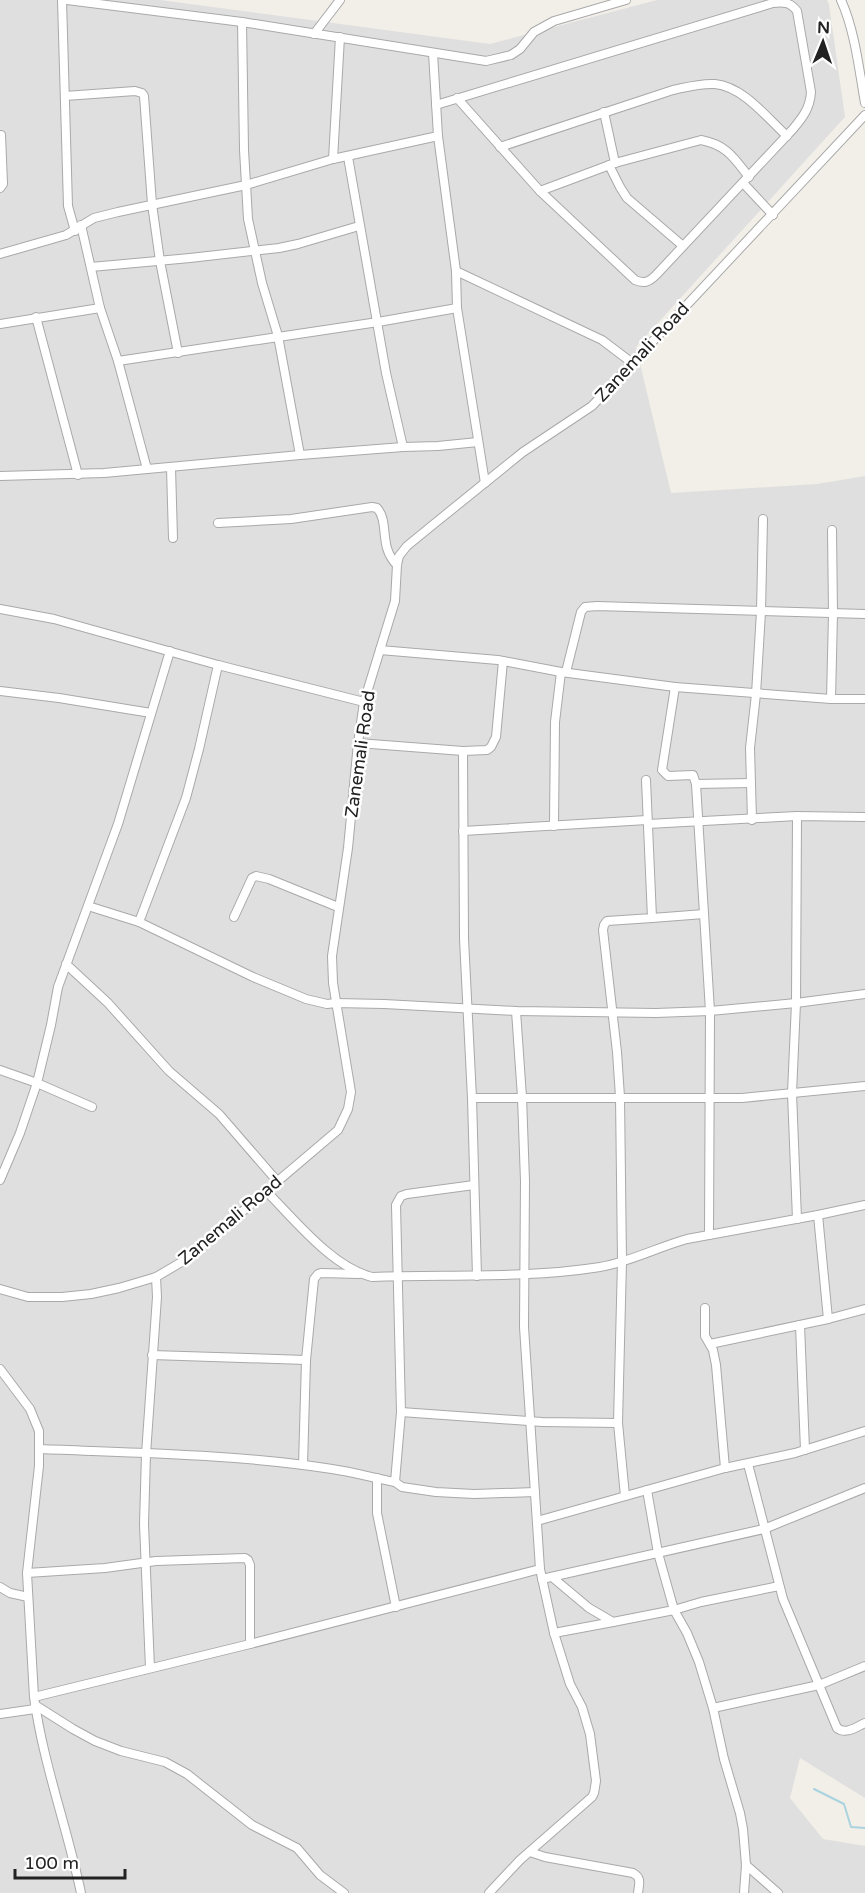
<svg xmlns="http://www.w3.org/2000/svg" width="865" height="1893" viewBox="0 0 865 1893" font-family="'Varela Round',sans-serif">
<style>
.residential{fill:#e0dfdf}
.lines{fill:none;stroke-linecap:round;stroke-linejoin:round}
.stream{stroke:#aad3df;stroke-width:2}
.minor-casing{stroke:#a9a9a9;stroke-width:10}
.minor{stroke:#fff;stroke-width:8}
.labels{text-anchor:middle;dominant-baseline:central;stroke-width:5;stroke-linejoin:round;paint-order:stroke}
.street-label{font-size:18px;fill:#222;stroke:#fff}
</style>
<rect width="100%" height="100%" fill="#f2efe9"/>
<polygon class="residential" points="0,0 160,0 490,44 657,0 827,0 829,5 845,117 636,347 671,493 817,484 865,476 865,1798 800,1758 790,1798 823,1839 865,1846 865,1893 0,1893"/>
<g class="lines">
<polyline class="stream" points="814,1789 844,1804 851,1827 865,1828"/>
<g class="minor-casing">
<g id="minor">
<polyline points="62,0 68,206 75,231"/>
<polyline points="67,0 242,22 486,61 511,55 520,49 534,32 554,21 626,0"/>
<path d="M841 0C855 31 859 69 865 103"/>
<polyline points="242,22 244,150 248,219 262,283 278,336 300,455"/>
<polyline points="314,34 340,0"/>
<polyline points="433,53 438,136 456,271 602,340 631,362"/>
<polyline points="65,96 135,91 142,93 144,96 152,204 160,261 178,353"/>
<path d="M436 105 773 3C784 2 790 2 797 11L811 92C810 108 803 117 793 129L656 275C649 282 644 284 635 280L540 191 457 98"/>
<polyline points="604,112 615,163"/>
<path d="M500 147 673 90C687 87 701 83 715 84 744 87 767 118 787 136"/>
<polyline points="348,157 386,373 403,447"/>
<polyline points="333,159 340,37"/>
<polyline points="609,165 620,187 627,198 683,246"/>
<polyline points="743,183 773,215"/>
<polyline points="0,188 3,184 1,135"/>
<path d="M540 191 615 163 701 140C727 145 734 158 749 177"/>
<polyline points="81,225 100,308 118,361 147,469"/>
<polyline points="0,254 66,235 94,218 118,212 246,185 333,159 438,136"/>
<polyline points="91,267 190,258 279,248 298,244 359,226"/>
<polyline points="456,271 457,308 485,483"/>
<polyline points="36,317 78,475"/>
<polyline points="0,324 100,308"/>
<polyline points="118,361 378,322 457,308"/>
<polyline points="171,468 173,538"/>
<polyline points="0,476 104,473 300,455 403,447 438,446 478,442"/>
<path d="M218 523 291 519 372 507 377 508C390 523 378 546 397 565"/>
<polyline points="0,609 54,619 218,665 364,702"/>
<polyline points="380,650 498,660 561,672 675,687 831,699 865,699"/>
<polyline points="566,672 581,612 585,607 597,606 865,614"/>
<polyline points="675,687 662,770 668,776 693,775 696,784 710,1011 709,1235"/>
<polyline points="0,691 59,698 151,713"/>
<polyline points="831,699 833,614 832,530"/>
<polyline points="358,743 463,751 464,939 472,1098 477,1276"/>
<polyline points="463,751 487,750 491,747 496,737 503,661"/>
<polyline points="696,784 751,783"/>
<polyline points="752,820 750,748 756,694 761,612 763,519"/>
<polyline points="648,824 797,816 865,817"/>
<polyline points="554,826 555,722 561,672"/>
<polyline points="463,831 647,820"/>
<polyline points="88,906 139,922 253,977 306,999 327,1004 336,1003 384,1004 516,1011 656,1013 710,1011 796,1003 865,994"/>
<polyline points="234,917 252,878 256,876 269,879 338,907"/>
<polyline points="652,918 704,914"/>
<polyline points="139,922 186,798 199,749 218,665"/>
<polyline points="66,964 108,1003 169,1071 219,1114 277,1181"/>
<polyline points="0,1070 37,1083 92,1107"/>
<polyline points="472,1098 742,1098 865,1086"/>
<polyline points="0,1180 20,1133 37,1083 51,1025 58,987 118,824 170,651"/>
<path d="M266 1191C295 1220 332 1267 372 1277 448 1274 524 1279 600 1267 630 1262 658 1247 687 1239L818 1215 865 1205"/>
<polyline points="818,1215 828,1319"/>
<polyline points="797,1219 792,1093 796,1003 797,816"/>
<polyline points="0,1289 28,1297 62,1297 91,1294 119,1288 156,1277 185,1260 338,1130 348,1109 351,1092 333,983 332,956 348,848 358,743 364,702 395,601 397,565 399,556 407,546 429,528 523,452 592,406 865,115"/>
<polyline points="705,1308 705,1336 713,1350 716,1365 725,1468"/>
<polyline points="800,1325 805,1450"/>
<polyline points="710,1344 828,1319 865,1309"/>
<polyline points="152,1355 306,1360"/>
<path d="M0 1369 30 1409 39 1431V1466L27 1573 34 1697C43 1763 67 1827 81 1893"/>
<polyline points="401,1412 542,1422 618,1423"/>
<path d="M40 1449C137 1453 236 1454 332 1469 353 1472 374 1478 395 1482L402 1487 436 1492 474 1494 535 1492"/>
<path d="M748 1464 783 1599 837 1728C846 1735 856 1727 865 1723"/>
<polyline points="303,1465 306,1360 314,1279 318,1274 321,1273 359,1274"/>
<polyline points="377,1478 377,1513 396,1607"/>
<polyline points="395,1482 401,1412 396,1205 401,1196 407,1194 474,1185"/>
<polyline points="647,1490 658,1553 674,1610 687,1633 699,1662 713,1708 724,1759 740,1813 743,1829 746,1865 744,1893"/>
<polyline points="625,1496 618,1423 622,1261 620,1097 617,1052 603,930 604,925 607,921 652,918 646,780"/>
<polyline points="537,1521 725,1468 795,1453 865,1431"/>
<polyline points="27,1573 105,1568 156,1561 245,1558 248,1560 250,1565 250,1644"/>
<polyline points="552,1577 589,1608 613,1622 674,1610 701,1602 779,1586"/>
<polyline points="542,1579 764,1529 865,1488"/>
<polyline points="0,1587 10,1593 28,1597"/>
<polyline points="554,1633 613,1622"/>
<polyline points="150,1668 144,1524 146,1454 157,1297 156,1277"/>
<polyline points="34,1697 250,1644 540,1569"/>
<polyline points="35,1705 73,1729 95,1741 121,1751 165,1762 187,1774 252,1825 297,1848 320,1875 344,1893"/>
<polyline points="713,1708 819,1685 865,1666"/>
<polyline points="0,1714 35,1709"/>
<path d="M530 1852 545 1857 633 1873C642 1878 639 1884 638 1893"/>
<polyline points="746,1865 778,1893"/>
<polyline points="489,1893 520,1860 592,1797 594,1793 596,1781 590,1734 582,1707 570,1684 554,1633 540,1569 524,1327 525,1181 522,1097 516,1011"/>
</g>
</g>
<use href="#minor" class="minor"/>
</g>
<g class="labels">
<g class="street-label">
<text transform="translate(642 352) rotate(-47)">Zanemali Road</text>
<text transform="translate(360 754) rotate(-82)">Zanemali Road</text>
<text transform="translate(230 1220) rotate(-40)">Zanemali Road</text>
</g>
</g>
<g transform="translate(823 42) rotate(2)" stroke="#ffffff" stroke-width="4.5" paint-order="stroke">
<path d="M0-4.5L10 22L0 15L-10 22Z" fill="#222222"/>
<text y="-9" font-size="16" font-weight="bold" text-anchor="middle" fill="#222222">N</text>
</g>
<path d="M15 1869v9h110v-9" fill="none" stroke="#222222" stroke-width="3"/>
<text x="24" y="1869" font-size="18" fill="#222222" stroke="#ffffff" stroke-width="4.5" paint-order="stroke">100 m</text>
</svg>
